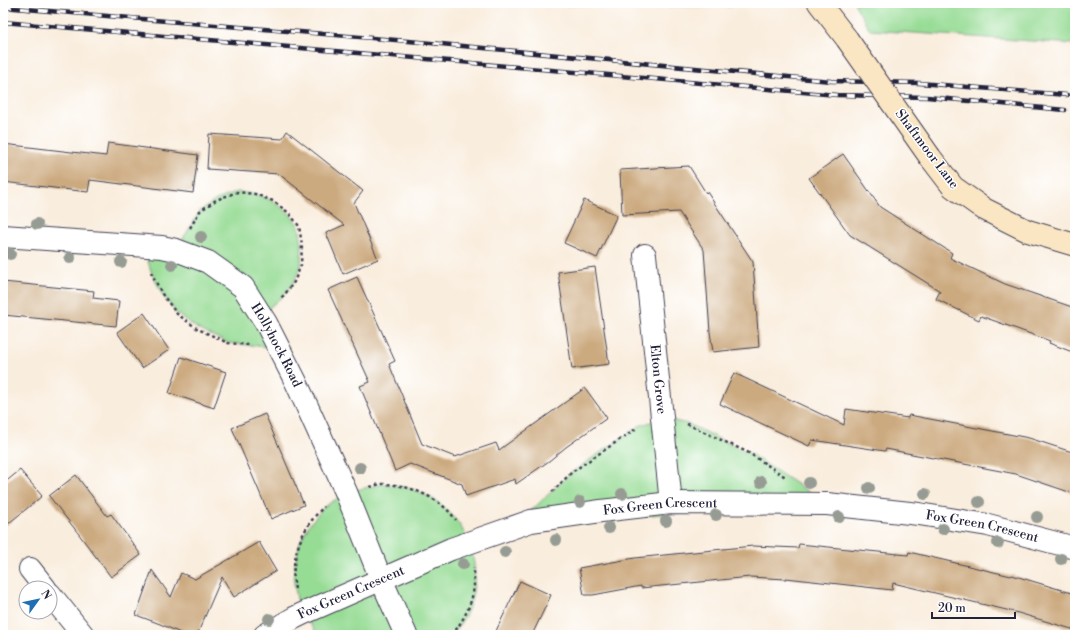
<svg xmlns="http://www.w3.org/2000/svg" width="1078" height="638" font-family="'Libre Bodoni',serif">
  <style>
    .built { fill: #f3d4bf }
    .green { fill: #97dc95; stroke: #5c7f68 }
    .building { fill: #ccaa80 }
    .lines { fill: none; stroke-linecap: round; stroke-linejoin: round }
    .street-casing { stroke: #424053; stroke-width: 24 }
    .secondary-casing { stroke: #424053; stroke-width: 24 }
    .path { stroke: #424053; stroke-width: 2.5; stroke-dasharray: 3 3; stroke-linecap: butt }
    .street { stroke: #fff; stroke-width: 22 }
    .secondary { stroke: #fbe6c4; stroke-width: 22 }
    .rail-casing { stroke: #22223b; stroke-width: 4.5 }
    .rail { stroke: #fff; stroke-width: 3; stroke-dasharray: 9; stroke-linecap: butt }
    .secondary-bridge-casing { stroke: #424053; stroke-width: 24; stroke-linecap: butt }
    .secondary-bridge { stroke: #fbe6c4; stroke-width: 22 }
    .tree { fill: #969c93 }
    .labels { text-anchor: middle; dominant-baseline: central; stroke-width: 3; stroke-linejoin: round; paint-order: stroke }
    .street-label { font-size: 13px; fill: #22223b; stroke: #fff }
  </style>
  <rect width="100%" height="100%" fill="#fff"/>
  <filter id="ink" filterUnits="userSpaceOnUse"><feTurbulence type="fractalNoise" baseFrequency=".025" numOctaves="2"/><feDisplacementMap in="SourceGraphic" scale="8" xChannelSelector="R" yChannelSelector="G"/><feConvolveMatrix kernelMatrix="1 2 1 2 8 2 1 2 1" color-interpolation-filters="sRGB"/></filter>
  <filter id="wash" filterUnits="userSpaceOnUse"><feTurbulence type="fractalNoise" baseFrequency=".012" numOctaves="4" result="noise"/><feDisplacementMap in="SourceGraphic" scale="16" xChannelSelector="R" yChannelSelector="G"/><feGaussianBlur stdDeviation="0.9" result="paint"/><feColorMatrix in="noise" values="0 0 0 0 0 0 0 0 0 0 0 0 0 0 0 0 0 1.4 0 .05"/><feComposite in="paint" operator="in"/></filter>
  <g filter="url(#wash)">
    <rect width="100%" height="100%" fill="#f9eddd"/>
    <path class="built" d="M509 3H731L732 8 518 6Z"/>
    <path class="green" d="M854 3H1075V44L870 30Z
      M237 192 255 194 273 201 289 213 299 226 302 245 301 265 294 282 285 294 261 315 279 348 228 343 198 329 177 314 162 294 151 271 143 246 176 250 200 211 216 200Z
      M662 418 688 424 749 453 827 504H777L514 527 572 472 639 426Z
      M382 484C397 486 412 487 426 495 466 516 484 561 470 604 467 616 459 625 452 635H318L303 614 297 599 294 583 295 563 300 542 309 525 324 507 347 492Z"/>
    <g id="blocks">
      <path class="building" d="M287 131 363 191 354 203 378 259 343 274 326 233 344 225 279 174 207 169 209 134 282 139Z
        M108 143 198 155 193 193 90 180 88 192 3 182V144L106 156Z
        M843 154 880 207 952 253 950 258 1005 284 1075 308V353L1049 343 1050 341 981 316 979 320 936 299 940 291 850 235 809 178Z
        M689 166 706 193 707 192 753 262 759 347 713 352 710 332 704 250 679 212 622 215 620 170Z
        M584 200 617 215 597 258 564 243Z
        M595 267 609 364 572 369 558 272Z
        M357 277 395 361 389 364 422 444 455 457 496 443 499 450 585 388 607 418 566 447 549 461 516 484 515 479 466 496 462 484 410 464 395 471 360 386 370 382 328 290Z
        M3 282 94 291 93 298 119 301 116 326 3 315Z
        M144 313 169 350 142 368 117 332Z
        M181 357 226 372 214 408 169 393Z
        M734 373 844 425 846 409 908 418 909 415 1029 438 1075 453V494L1016 474 886 449 885 451 812 440 809 446 720 404Z
        M265 414 304 505 271 519 232 428Z
        M20 470 42 496 3 528V484Z
        M76 475 107 516 111 514 141 555 111 577 78 533 49 496Z
        M259 542 276 571 234 597 222 577 197 635H185L160 624 136 615 152 570 171 597 181 573 195 579Z
        M799 544 908 555 909 552 1011 576 1012 575 1075 594V630L1015 612 893 583 892 590 786 578V579L750 577 641 588V586L593 595H584L579 568 635 558 753 546 798 548Z
        M520 581 551 595 532 635H494Z"/>
    </g>
  </g>
  <g filter="url(#ink)">
    <use href="#blocks" fill-opacity="0" stroke="#424053" stroke-width="1"/>
    <g class="lines">
      <defs>
        <g id="street">
          <path id="s1" d="M3 236 162 247 176 250 208 262 243 287 266 323 296 382 346 492 381 579 406 635"/>
          <path id="s2" d="M645 255 671 503"/>
          <path d="M30 569 45 588"/>
          <path d="M50 594 83 635"/>
          <path id="s3" d="M265 635 294 618 302 614 451 549 531 521 601 511 671 503 827 504 919 514 988 525 1075 548"/>
        </g>
        <path id="secondary" d="M819 3 847 39
          M930 157 953 187 984 209 1028 231 1075 245"/>
      </defs>
      <use href="#street" class="street-casing"/>
      <use href="#secondary" class="secondary-casing"/>
      <path class="path" d="M190 228 200 211 216 200 237 192 255 194 273 201 289 213 299 226 302 245 301 265 294 282 285 294 281 298
        M151 272 162 294 177 314 198 329 228 343 249 345
        M687 424 749 453 787 478
        M370 487C374 486 379 484 383 484 408 484 441 498 456 520
        M552 492 572 472 637 428
        M295 589C289 560 302 526 324 507
        M452 635C463 621 472 605 474 586 474 580 474 573 474 567"/>
      <use href="#street" class="street"/>
      <use href="#secondary" class="secondary"/>
      <defs>
        <path id="rail" d="M3 7 142 19 420 42 831 81 919 83 1067 95
          M3 22 837 95 927 97 1065 110"/>
      </defs>
      <use href="#rail" class="rail-casing"/>
      <use href="#rail" class="rail"/>
      <defs>
        <path id="secondary-bridge" d="M847 39 930 157"/>
      </defs>
      <use href="#secondary-bridge" class="secondary-bridge-casing"/>
      <use href="#secondary-bridge" class="secondary-bridge"/>
    </g>
    <g class="tree">
      <circle cx="37" cy="224" r="6"/>
      <circle cx="201" cy="237" r="6"/>
      <circle cx="10" cy="254" r="6"/>
      <circle cx="70" cy="258" r="6"/>
      <circle cx="121" cy="262" r="6"/>
      <circle cx="172" cy="265" r="6"/>
      <circle cx="360" cy="468" r="6"/>
      <circle cx="761" cy="482" r="6"/>
      <circle cx="809" cy="483" r="6"/>
      <circle cx="869" cy="488" r="6"/>
      <circle cx="622" cy="494" r="6"/>
      <circle cx="925" cy="494" r="6"/>
      <circle cx="580" cy="502" r="6"/>
      <circle cx="979" cy="502" r="6"/>
      <circle cx="716" cy="515" r="6"/>
      <circle cx="839" cy="517" r="6"/>
      <circle cx="1037" cy="517" r="6"/>
      <circle cx="666" cy="521" r="6"/>
      <circle cx="609" cy="528" r="6"/>
      <circle cx="943" cy="529" r="6"/>
      <circle cx="556" cy="540" r="6"/>
      <circle cx="998" cy="543" r="6"/>
      <circle cx="505" cy="552" r="6"/>
      <circle cx="1061" cy="559" r="6"/>
      <circle cx="463" cy="564" r="6"/>
      <circle cx="269" cy="619" r="6"/>
    </g>
  </g>
  <g class="labels">
    <g class="street-label">
      <text transform="translate(927 149) rotate(53)">Shaftmoor Lane</text>
      <text stroke="none"><textPath href="#s1" startOffset="318">Hollyhock Road</textPath></text>
      <text stroke="none"><textPath href="#s2" startOffset="125">Elton Grove</textPath></text>
      <text stroke="none"><textPath href="#s3" startOffset="420">Fox Green Crescent</textPath></text>
      <text stroke="none"><textPath href="#s3" startOffset="744">Fox Green Crescent</textPath></text>
      <text stroke="none"><textPath href="#s3" startOffset="96">Fox Green Crescent</textPath></text>
    </g>
  </g>
  <rect width="1078" height="638" fill="none" stroke="#fff" stroke-width="16"/>
  <g transform="translate(38 600) rotate(57)"><circle r="19" fill="#ffffff" stroke="#a7a7b1"/>
  <path d="M0-3L7 15L0 10L-7 15Z" fill="#1f6fb2"/>
  <text y="-6" font-size="11" font-weight="bold" text-anchor="middle" fill="#22223b">N</text>
  </g>
  <path d="M932 612v6h83v-6" fill="none" stroke="#22223b" stroke-width="2"/>
  <text x="938" y="612" font-size="12" fill="#22223b" stroke="#ffffff" stroke-width="3" paint-order="stroke">20 m</text>
</svg>
